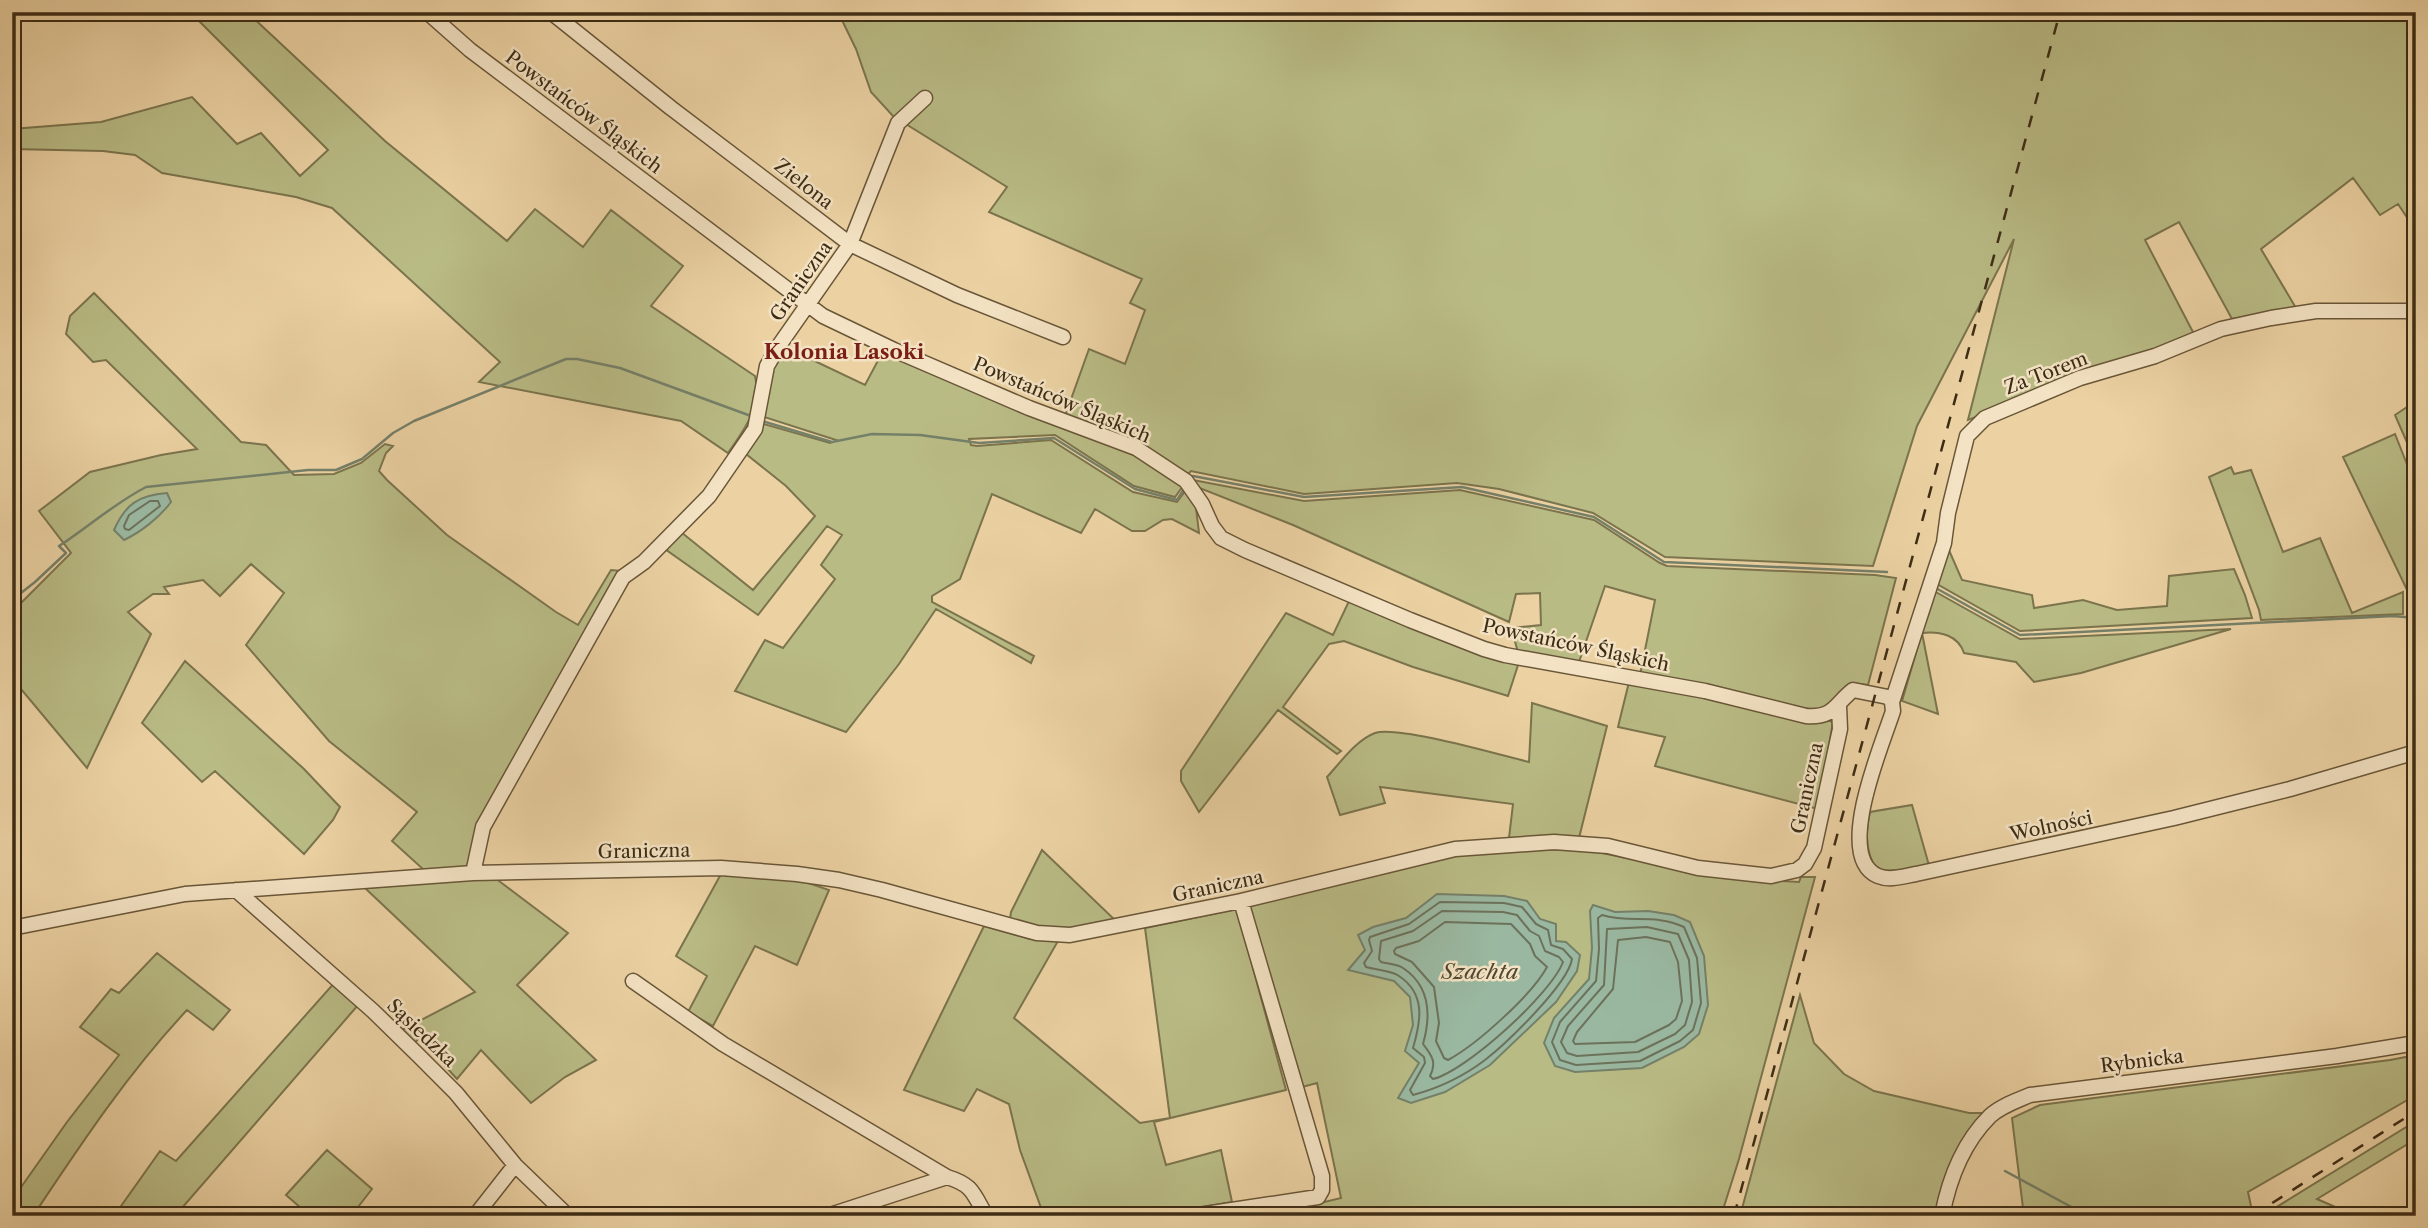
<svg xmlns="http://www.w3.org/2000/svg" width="2428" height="1228" font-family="'Libre Caslon Text',serif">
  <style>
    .green { fill: #b9bb85; stroke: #7b744d; stroke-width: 2 }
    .water { fill: #9ab8a1; stroke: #758069; stroke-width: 2 }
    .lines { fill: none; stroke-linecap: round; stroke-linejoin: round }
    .shore { stroke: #6c725b; stroke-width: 2 }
    .stream { stroke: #758069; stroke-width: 2.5 }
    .minor-casing { stroke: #695638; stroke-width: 17 }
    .minor { stroke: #f3e2c3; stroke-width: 14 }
    .rail { stroke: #3d2c15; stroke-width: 2.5; stroke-dasharray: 12 12; stroke-linecap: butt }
    .labels { text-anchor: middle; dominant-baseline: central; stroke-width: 5; stroke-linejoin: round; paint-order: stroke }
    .street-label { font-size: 19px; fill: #3d2c15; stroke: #f3e2c3 }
    .neighbourhood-label { font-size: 21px; font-weight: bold; fill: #7a1f14; stroke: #f3e2c3 }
    .water-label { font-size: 21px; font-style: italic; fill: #504831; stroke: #f3e2c3 }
  </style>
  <rect width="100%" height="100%" fill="#ecd2a3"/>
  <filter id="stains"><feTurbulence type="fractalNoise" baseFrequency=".00286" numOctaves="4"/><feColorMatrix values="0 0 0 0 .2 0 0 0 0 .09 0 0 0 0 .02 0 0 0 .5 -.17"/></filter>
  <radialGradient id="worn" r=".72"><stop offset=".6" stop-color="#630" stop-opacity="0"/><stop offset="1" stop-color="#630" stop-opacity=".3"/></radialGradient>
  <path class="green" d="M190 12H247L385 141 507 241 535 209 583 247 611 210 683 266 651 306 755 376C762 406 745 429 728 453L681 421 479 382 500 362 332 208 296 197 162 173 135 155 103 151 12 149V129L101 122 192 97 237 144 261 133 300 176 328 150Z
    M838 12H2416V231L2398 204 2380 215 2353 178 2261 249 2296 308 2232 319 2179 222 2145 240 2194 334 1968 420 2014 239 1917 426 1873 566 1665 557 1593 513 1499 489 1457 483 1304 494 1191 471 1187 475 1065 416 1089 349 1125 364 1145 310 1130 303 1142 279 989 212 1007 187 893 116 871 92 856 49Z
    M94 293 241 442 266 445 294 475 334 474 361 463 385 444 393 446 386 453 379 471 387 480 447 535 556 612 578 625 611 570 623 571 466 868 424 870 392 841 417 812 329 741 246 645 284 593 251 564 220 596 203 580 164 587 169 594H153L128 612 151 634 87 768 21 689 12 697V612L71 553 39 511 90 472 161 455 197 449 106 360 93 362 66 334 70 316Z
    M781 345 865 385 882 353 1134 455 1183 486 1175 497 1134 486 1055 435 969 439 971 445 977 446 1051 440 1133 492 1177 502 1186 490 1195 499 1199 533 1172 519 1163 520 1145 531H1132L1095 509 1081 533 992 494 960 579 932 596V602L1034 656 1031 663 936 609 899 664 846 732 735 691 765 640 783 648 835 579 821 565 842 535 827 526 758 615 665 549 681 532 753 590 815 516 786 486 746 454 756 436 760 423 830 443 836 440 761 416 770 366Z
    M2416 401V463L2395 415Z
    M2395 434 2416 487V592L2409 594 2343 457Z
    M2231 467 2234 474 2251 470 2283 552 2320 538 2352 613 2403 592V614L2261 620 2259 610 2209 477Z
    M1193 480 1304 501 1460 490 1594 520 1660 563 1667 566 1875 575 1896 578 1868 685 1852 683 1824 710 1789 707 1640 675 1655 600 1605 586 1579 662 1518 652 1511 628 1541 625 1540 593 1516 594 1509 622 1293 525 1197 487Z
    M1948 548 1962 580 2032 595 2034 608 2083 600 2117 610 2167 606 2169 576 2234 569 2245 595 2252 618 2020 631 1937 584Z
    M1934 591 2020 639 2231 629 2081 673 2034 682 2016 662 1964 653C1958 635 1940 631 1922 633L1938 714 1902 701Z
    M1350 599 1519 662 1508 696 1413 667 1344 641 1329 644 1283 707 1341 751 1337 754 1278 710 1199 812 1181 781V771L1286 613 1333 635Z
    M185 661 304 769 340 807 333 820 304 854 215 771 202 782 142 723Z
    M1629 682 1692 694 1815 723 1827 720 1833 722 1818 809 1655 766 1665 737 1618 727Z
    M1532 703 1607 726 1579 838H1509L1513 804 1380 787 1385 803 1340 815 1327 777C1340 763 1356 740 1375 733 1397 725 1500 755 1529 762Z
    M1912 805 1930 869 1878 871C1865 854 1865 833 1870 812Z
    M1582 849 1726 878 1799 882 1801 877H1815L1739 1159 1721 1216H1274V1214L1341 1198 1317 1083 1302 1087 1250 908 1258 901 1464 851Z
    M1042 850 1116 921 1065 930H1035L1010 919 1011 912Z
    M721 874 788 876 829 890 797 965 755 946 713 1026 688 1012 707 976 676 956Z
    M495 878 568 933 517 985 596 1060 565 1077 531 1103 481 1050 457 1079 419 1038 413 1045 400 1031 475 992 365 888Z
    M1237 909 1286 1090 1154 1122 1166 1165 1221 1150 1232 1202 1150 1216H1044L1020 1150 1009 1104 977 1089 964 1111 904 1090 984 926 1030 939 1058 941 1014 1018 1140 1123 1170 1118 1145 928Z
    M157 953 230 1010 213 1030 187 1010C128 1073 81 1144 33 1216H29L12 1204V1200L67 1122 119 1055 80 1027 111 989 119 993Z
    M336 981 359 1004 175 1216H114L160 1151 176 1161Z
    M1800 995 1814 1043 1844 1074 1874 1091 1969 1113H1987C1955 1152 1944 1165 1936 1216H1740Z
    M2416 1055V1095L2248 1192 2251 1206 2234 1216H2024L2012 1118 2040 1105 2390 1060Z
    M2416 1121V1139L2317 1199 2356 1216H2262Z
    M327 1150 372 1189 351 1216H310L286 1195Z"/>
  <path class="water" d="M167 493 171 502C160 517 141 532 124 540L114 530C125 505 138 495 167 493Z
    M1437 894 1504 896 1527 901 1540 919 1556 924V941L1566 942 1580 955 1577 971 1556 1002 1490 1065 1445 1092 1411 1103 1398 1098 1419 1063 1405 1051 1413 1025 1410 997 1394 981 1348 970 1365 950 1358 935 1373 927 1406 918Z
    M1593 905 1615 912 1648 911 1674 915 1690 922 1704 956 1708 1005 1699 1034 1684 1047 1642 1068 1575 1072 1555 1066 1544 1043 1554 1018 1589 979 1592 948 1590 911Z"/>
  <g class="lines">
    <path class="shore" d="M150 501H158L160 506 129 530 125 529 124 526 129 515Z
      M1440 902 1504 903 1522 907 1536 924 1548 930 1551 945 1563 949 1572 959C1568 984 1507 1043 1485 1060 1464 1076 1439 1088 1413 1095L1410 1090 1425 1063 1424 1057 1413 1048C1421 1021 1426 994 1399 976 1391 970 1376 970 1366 967L1364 963 1372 951 1369 940 1370 937 1409 924Z
      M1442 911 1503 912 1517 915 1530 931 1539 936 1545 951 1559 957 1563 962C1551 994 1466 1071 1433 1079L1430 1076C1437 1062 1432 1056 1423 1044 1431 1016 1430 986 1403 968 1397 964 1388 964 1381 962L1379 959 1381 941 1413 931Z
      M1602 915C1630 924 1654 913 1684 927L1697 958 1701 1003 1693 1030 1680 1041 1640 1061 1576 1065 1560 1060 1552 1042 1560 1022 1596 981 1599 949 1598 918Z
      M1445 922 1511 924 1530 944 1535 956 1547 967C1532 995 1476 1045 1448 1060L1444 1058 1436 1041 1439 1023 1434 987 1412 962 1395 954 1394 951 1396 948 1419 941Z
      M1647 927 1678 934 1689 960 1692 1002 1685 1025 1675 1034 1638 1052 1577 1056 1567 1053 1561 1042 1568 1026 1604 985 1607 929Z
      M1646 937 1670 942 1678 962 1682 1001 1676 1019 1669 1025 1635 1042 1575 1044 1573 1041 1577 1032 1613 989 1618 940Z"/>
    <path class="stream" d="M762 421 832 442 872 434 920 435 979 443 1054 438 1135 489 1177 500 1184 489
      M1191 478 1193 476 1304 497 1462 487 1594 517 1664 562 1887 572
      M1934 587 2020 635 2393 616 2416 618
      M12 600 35 582 66 553 59 546C88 527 115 503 146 487L308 470H336L362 459 393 433 414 421 566 359H577L620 368 751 416
      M2005 1171 2088 1216"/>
    <defs>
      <path id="minor" d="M427 12 470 50 823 316 894 350 1029 408 1136 448 1186 481 1202 504 1212 526 1221 538 1245 550 1410 620 1484 649 1505 655 1705 691 1806 716C1834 718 1834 705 1853 690L1888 697 1892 702 1893 711C1883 743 1833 857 1878 876 1890 881 1904 876 1916 874L2174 818 2290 789 2416 752
        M551 12 671 108 850 244 957 295 1063 337
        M1892 702 1944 543 1948 513 1967 436 1985 418 2080 378 2155 356 2221 329 2271 318 2316 311H2416
        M473 873 483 827 623 577 644 562 709 496 755 429 767 366 778 347 850 244 898 123 925 98
        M236 890 373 1011 418 1055 456 1093 515 1165 568 1216
        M12 928 185 894 473 873 721 868 797 874 839 880 882 890 1037 933 1070 935 1241 901 1455 849 1554 842 1608 846 1698 868 1771 876 1797 870 1805 864 1814 848 1840 729 1839 706
        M633 981 723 1044 947 1177C973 1185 973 1193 986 1216
        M475 1216 515 1165
        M827 1216 947 1177
        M1192 1216 1318 1197 1322 1190V1176L1241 901
        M1942 1216C1949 1179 1963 1143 1990 1116 2001 1106 2016 1101 2030 1095L2337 1056 2416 1043"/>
    </defs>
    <use href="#minor" class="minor-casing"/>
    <use href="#minor" class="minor"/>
    <path class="rail" d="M1734 1216 2060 12
      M2252 1216 2416 1111"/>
  </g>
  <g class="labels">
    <g class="street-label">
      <text transform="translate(584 112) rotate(37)">Powstańców Śląskich</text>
      <text transform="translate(804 184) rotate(38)">Zielona</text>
      <text transform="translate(801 281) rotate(-55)">Graniczna</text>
      <text transform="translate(2046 373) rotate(-21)">Za Torem</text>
      <text transform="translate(1062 400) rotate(23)">Powstańców Śląskich</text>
      <text transform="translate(1576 645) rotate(12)">Powstańców Śląskich</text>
      <text transform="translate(1807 788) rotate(-78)">Graniczna</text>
      <text transform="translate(2051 826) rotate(-12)">Wolności</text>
      <text transform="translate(644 851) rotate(-1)">Graniczna</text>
      <text transform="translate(1218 886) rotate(-12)">Graniczna</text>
      <text transform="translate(422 1033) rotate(44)">Sąsiedzka</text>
      <text transform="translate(2142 1061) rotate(-7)">Rybnicka</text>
    </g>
    <g class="neighbourhood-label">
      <text x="844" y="351">Kolonia Lasoki</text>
    </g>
    <g class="water-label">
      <text x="1480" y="971">Szachta</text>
    </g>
  </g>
  <rect width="2428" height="1228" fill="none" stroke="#ecd2a3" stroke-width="42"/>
  <rect x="14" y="14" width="2400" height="1200" fill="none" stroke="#3d2c15" stroke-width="3.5"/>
  <rect x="21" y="21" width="2386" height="1186" fill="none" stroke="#3d2c15" stroke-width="2"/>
  <rect width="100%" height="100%" filter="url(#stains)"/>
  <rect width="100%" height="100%" fill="url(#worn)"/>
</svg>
